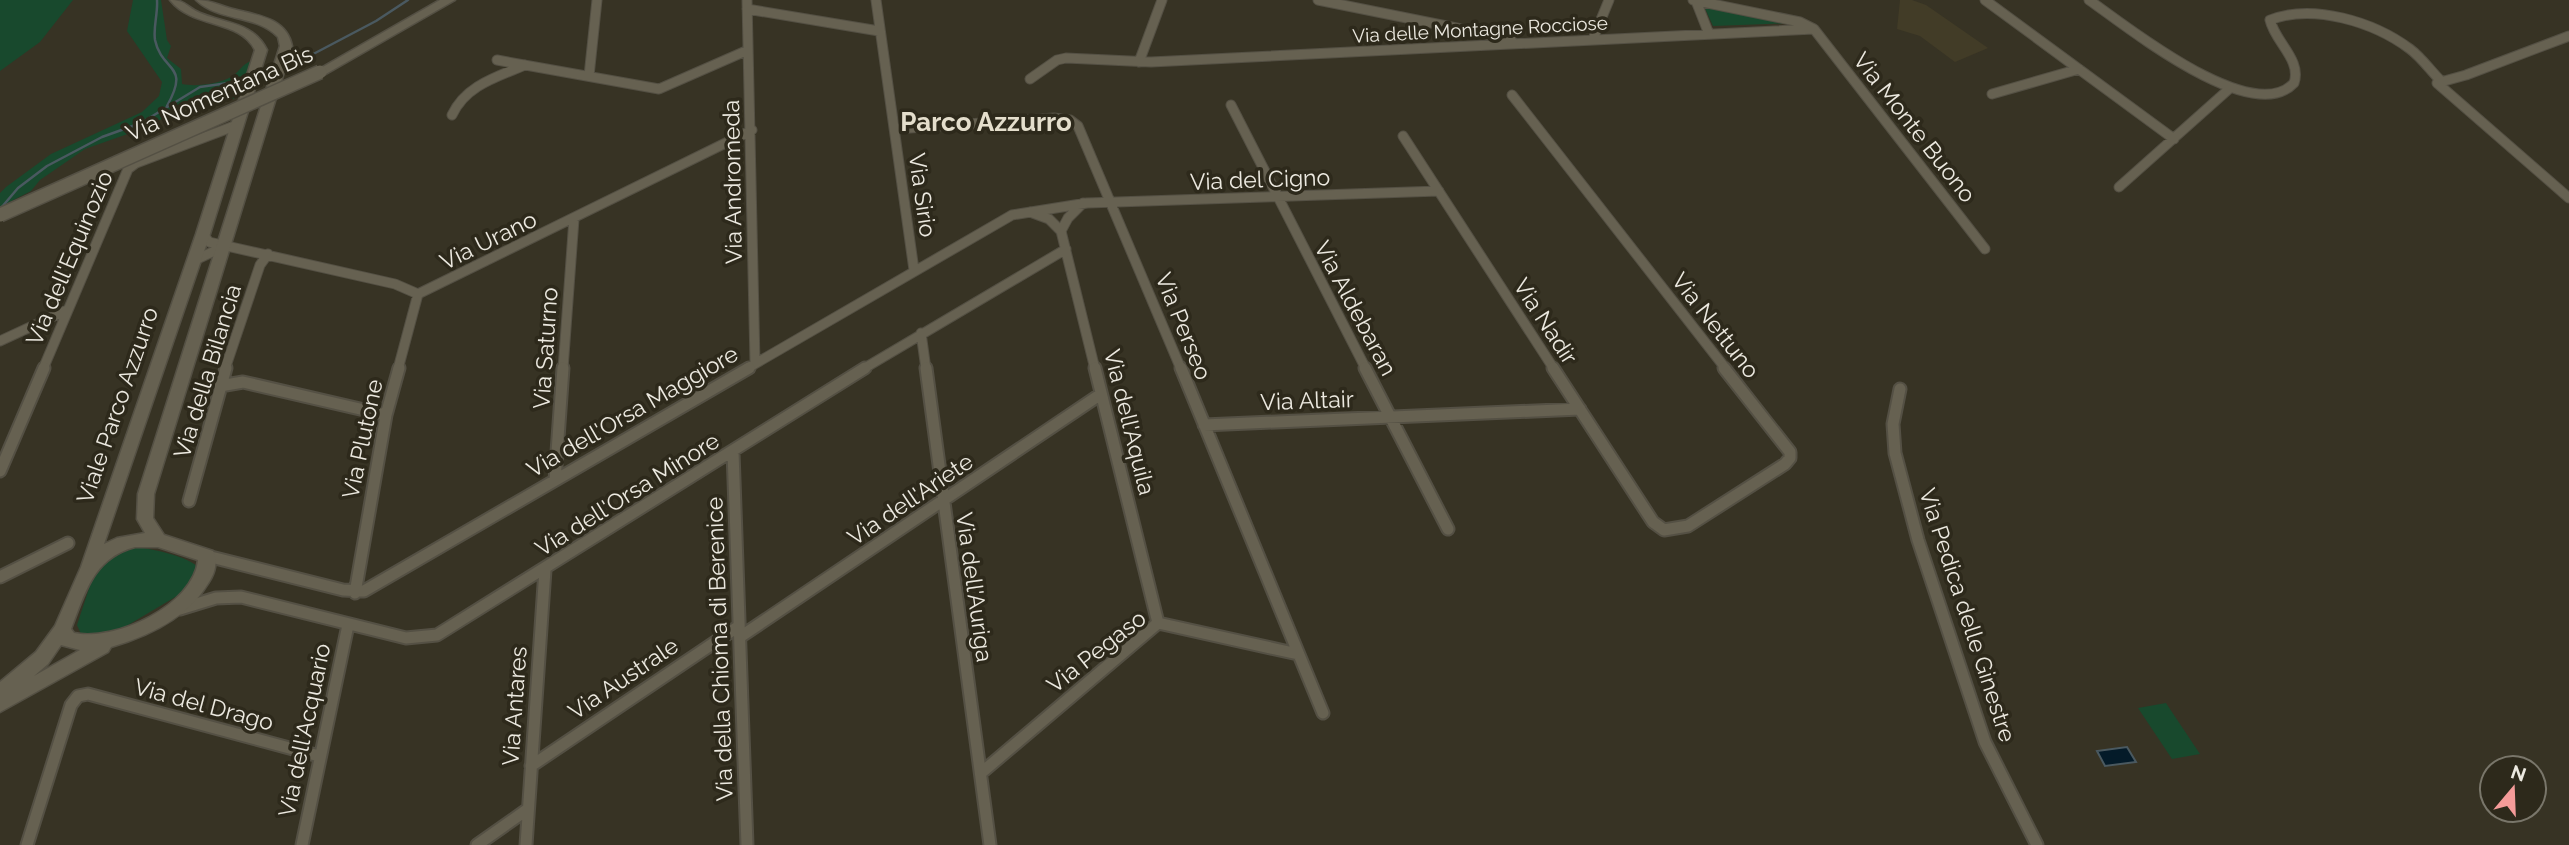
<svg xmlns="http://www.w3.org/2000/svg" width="2569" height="845" font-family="Raleway,sans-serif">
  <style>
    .built { fill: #423c27 }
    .green { fill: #18492d }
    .water { fill: #041b29; stroke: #4a5960; stroke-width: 2 }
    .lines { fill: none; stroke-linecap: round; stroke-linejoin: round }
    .stream { stroke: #4a5960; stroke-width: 2.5 }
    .street-far1-casing { stroke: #545044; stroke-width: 11 }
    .street-casing { stroke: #545044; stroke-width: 15 }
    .secondary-casing { stroke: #545044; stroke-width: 3 }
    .street-far1 { stroke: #666151; stroke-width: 9 }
    .street { stroke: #666151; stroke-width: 11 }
    .secondary { fill: #666151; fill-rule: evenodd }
    .secondary-bridge-casing { stroke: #545044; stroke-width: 16; stroke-linecap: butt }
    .secondary-bridge { stroke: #666151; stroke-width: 13 }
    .labels { text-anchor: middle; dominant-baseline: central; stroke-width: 7; stroke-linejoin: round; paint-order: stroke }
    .far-street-label { font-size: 19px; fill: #ece9e0; stroke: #2d291b }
    .street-label { font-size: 23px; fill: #ece9e0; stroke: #2d291b }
    .quarter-label { font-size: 26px; font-weight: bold; fill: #e4decc; stroke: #2d291b }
  </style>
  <rect width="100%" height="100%" fill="#373324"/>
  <path class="built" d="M1900 0H1912L1926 5 1988 48 1955 62 1920 36 1897 29Z"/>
  <path class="green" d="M0 0H73L40 42 0 71Z
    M133 0H161L167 40 171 46 167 58 181 69 182 84C195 87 219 84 231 77 241 71 240 65 253 60L256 70 238 97 227 101H204L190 105 139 130 85 149 40 180 31 191 0 207V193L6 187 51 154 142 112 159 96 162 82 127 31Z
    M1703 4 1796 23 1713 26Z
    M132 547C146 547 193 557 199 569L182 593 113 634H81L77 625 95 570 103 561Z
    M2166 703 2200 754 2172 759 2138 708Z"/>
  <path class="water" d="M2127 747 2136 762 2105 766 2097 751Z"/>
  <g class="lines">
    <path class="stream" d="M157 0C158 14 153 27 155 40 162 73 191 63 167 106
      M281 71 376 21 408 0
      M1 208 18 188 47 166 102 137 141 123 200 87 263 78 273 73"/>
    <defs>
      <path id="street-far1" d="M747 0 755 363
        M876 0 914 270
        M1318 0 1511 39
        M1985 0 2174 139
        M2089 0C2125 25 2252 128 2294 83 2302 60 2275 42 2270 20 2313 3 2374 22 2410 49 2421 57 2430 70 2440 80
        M1696 1 1709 34
        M747 9 879 31
        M1814 29 1985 249
        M2569 36 2466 75 2437 83 2569 198
        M1593 39 1609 0
        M497 60 659 89 748 50
        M1139 62 1162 0
        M589 76 597 0
        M1030 79 1057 60 1066 58 1151 62 1814 29 1800 22 1693 0
        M1992 94 2079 69
        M1512 95 1726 369
        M1231 105 1366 369
        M452 115C466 85 497 77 525 65
        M895 129 1054 118 1070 120 1078 126 1181 369
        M1403 136 1554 369
        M2119 187 2229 89
        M1030 212 1049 219 1061 231 1095 369
        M1061 231 1068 218 1083 203
        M203 234 209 242 395 284 418 294
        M193 261 225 246
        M418 294 752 130
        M921 333 926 369
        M0 341 67 310
        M43 369 128 169 136 163 237 125
        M225 369 260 265 268 254
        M398 369 418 294
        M563 369 574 219
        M746 369 1012 215 1087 203 1439 191
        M863 369 1066 249"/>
      <path id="street" d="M926 368 990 845
        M1095 368 1158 623
        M1181 368 1323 713
        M1365 368 1448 529
        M1553 368 1653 522 1664 530 1688 526 1785 464 1790 458V452L1724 368
        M220 386 243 382 386 415
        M1900 389 1893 424 1895 453 1918 540 1985 742 2037 845
        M1204 425 1580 409
        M733 452 747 845
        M0 471 44 368
        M555 480 563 368
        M189 501 226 368
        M207 556 343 590 364 591 749 368
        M0 577 68 543
        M355 593 386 415 399 368
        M180 609 216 598 241 597 406 638 437 635 865 368
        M740 637 1101 394
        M531 766 739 626
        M981 773 1158 623 1298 654
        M27 845 71 705 78 696 88 694 319 756
        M302 845 348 625
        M477 845 528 809
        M526 845 545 570"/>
      <path id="secondary" d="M170 0C186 0 186 7 200 13 226 24 253 22 267 50L210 234 104 544 117 538 145 533 137 519 138 494 280 46 278 37C256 14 219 22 196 0 209 0 216 4 229 8 253 15 286 16 292 46L154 494 153 518 164 535 213 551C218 561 215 573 209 582 188 618 149 636 111 647L108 652 0 712V682L36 652 55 626 81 567 196 234 255 50C240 19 193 29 170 0ZM135 547H158L198 560C194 605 115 642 74 633L71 629C85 593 93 558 135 547ZM61 645 80 650 34 676 48 664Z
        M440 0H455L324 75 320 76 314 72Z"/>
    </defs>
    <use href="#street-far1" class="street-far1-casing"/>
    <use href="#street" class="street-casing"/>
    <use href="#secondary" class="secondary-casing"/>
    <use href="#street-far1" class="street-far1"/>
    <use href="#street" class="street"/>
    <use href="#secondary" class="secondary"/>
    <defs>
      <path id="secondary-bridge" d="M0 215 320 72"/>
    </defs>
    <use href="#secondary-bridge" class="secondary-bridge-casing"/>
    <use href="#secondary-bridge" class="secondary-bridge"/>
  </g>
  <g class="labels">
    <g class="far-street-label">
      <text transform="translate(1480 29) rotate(-3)">Via delle Montagne Rocciose</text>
    </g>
    <g class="street-label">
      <text transform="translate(219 93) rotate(-24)">Via Nomentana Bis</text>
      <text transform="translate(1915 127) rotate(52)">Via Monte Buono</text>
      <text transform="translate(1260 179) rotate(-2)">Via del Cigno</text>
      <text transform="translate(732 182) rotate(-91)">Via Andromeda</text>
      <text transform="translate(923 195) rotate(82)">Via Sirio</text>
      <text transform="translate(488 240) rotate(-26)">Via Urano</text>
      <text transform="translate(69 258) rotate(-67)">Via dell'Equinozio</text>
      <text transform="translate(1356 308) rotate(62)">Via Aldebaran</text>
      <text transform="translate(1546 321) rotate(57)">Via Nadir</text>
      <text transform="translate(1716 325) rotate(52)">Via Nettuno</text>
      <text transform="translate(1184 326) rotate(68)">Via Perseo</text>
      <text transform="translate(545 348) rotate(-86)">Via Saturno</text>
      <text transform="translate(207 371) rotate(-73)">Via della Bilancia</text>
      <text transform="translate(1307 400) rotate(-2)">Via Altair</text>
      <text transform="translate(117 405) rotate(-71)">Viale Parco Azzurro</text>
      <text transform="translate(632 411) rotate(-30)">Via dell'Orsa Maggiore</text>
      <text transform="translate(1130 422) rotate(76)">Via dell'Aquila</text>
      <text transform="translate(362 439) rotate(-78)">Via Plutone</text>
      <text transform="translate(627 494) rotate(-32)">Via dell'Orsa Minore</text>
      <text transform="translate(910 499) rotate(-34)">Via dell'Ariete</text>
      <text transform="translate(975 587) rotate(82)">Via dell'Auriga</text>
      <text transform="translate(1968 615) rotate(72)">Via Pedica delle Ginestre</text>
      <text transform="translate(719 649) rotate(-92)">Via della Chioma di Berenice</text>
      <text transform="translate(1096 651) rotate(-38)">Via Pegaso</text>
      <text transform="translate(623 678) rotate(-34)">Via Australe</text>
      <text transform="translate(204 704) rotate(15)">Via del Drago</text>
      <text transform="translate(514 706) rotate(-86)">Via Antares</text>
      <text transform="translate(304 730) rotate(-78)">Via dell'Acquario</text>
    </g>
    <g class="quarter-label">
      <text x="986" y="122">Parco Azzurro</text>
    </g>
  </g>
  <g transform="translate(2513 789) rotate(19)"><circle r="33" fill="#2d291b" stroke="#79766a" stroke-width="2"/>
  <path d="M0-5L12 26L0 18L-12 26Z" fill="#f59b99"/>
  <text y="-10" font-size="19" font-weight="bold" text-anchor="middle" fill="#ece9e0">N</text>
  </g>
</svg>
